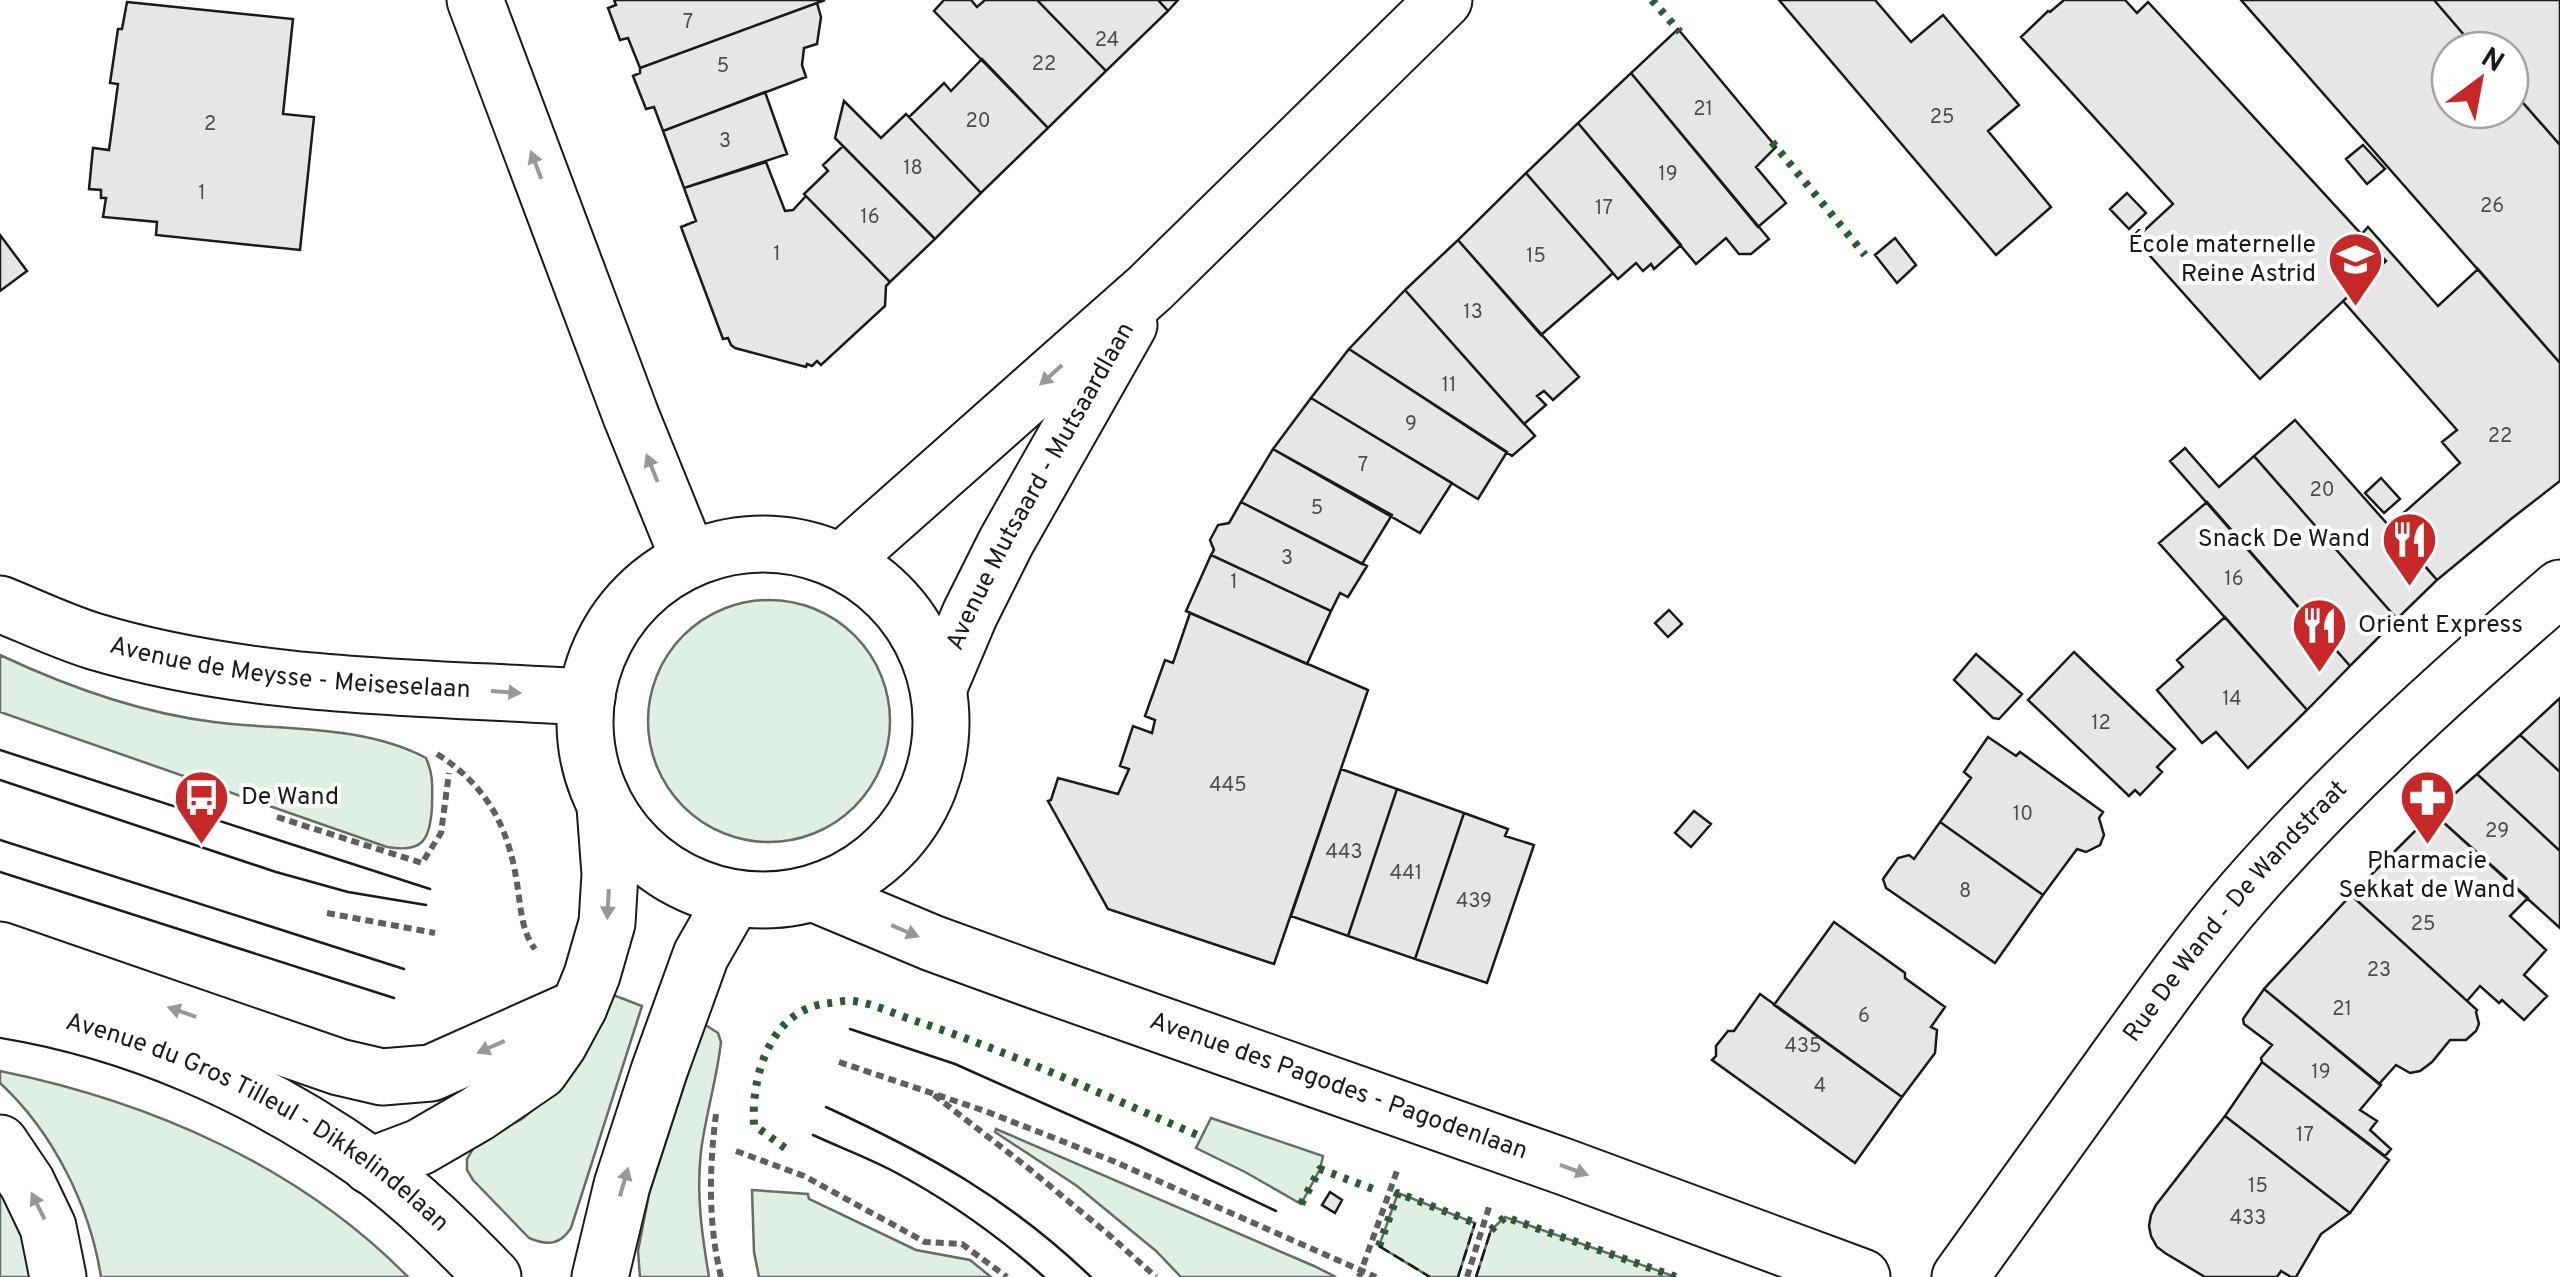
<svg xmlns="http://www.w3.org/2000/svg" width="2560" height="1277" font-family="Overpass,sans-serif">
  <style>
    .green { fill: #e0efe3; stroke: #6a6a6a; stroke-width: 2.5 }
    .building { fill: #e6e6e6; stroke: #1a1a1a; stroke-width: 2.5 }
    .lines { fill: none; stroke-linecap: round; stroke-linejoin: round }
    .street-casing { stroke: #1a1a1a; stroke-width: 59 }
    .secondary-casing { stroke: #1a1a1a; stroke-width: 59 }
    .primary-casing { stroke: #1a1a1a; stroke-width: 59 }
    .highway-casing { stroke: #1a1a1a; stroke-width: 59 }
    .path { stroke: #5f5f5f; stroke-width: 6; stroke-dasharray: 8 5; stroke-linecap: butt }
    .street { stroke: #fff; stroke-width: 55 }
    .secondary { stroke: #fff; stroke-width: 55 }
    .primary { stroke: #fff; stroke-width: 55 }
    .highway { stroke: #fff; stroke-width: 55 }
    .tram { stroke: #1a1a1a; stroke-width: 2.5 }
    .hedge { stroke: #2b5a34; stroke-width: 8; stroke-dasharray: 5 8; stroke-linecap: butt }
    .fence { stroke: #1a1a1a; stroke-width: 2.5; stroke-dasharray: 12 5; stroke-linecap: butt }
    .oneway { fill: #989898 }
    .labels { text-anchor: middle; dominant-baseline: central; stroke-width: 8; stroke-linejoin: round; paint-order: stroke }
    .number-label { font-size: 20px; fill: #4d4d4d }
    .poi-label { font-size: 25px; fill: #1a1a1a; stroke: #fff; text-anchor: end }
    .street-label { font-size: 25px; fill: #1a1a1a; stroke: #fff }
  </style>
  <rect width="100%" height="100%" fill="#fff"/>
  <path class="green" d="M648 721a121 121 0 1 1 242 0a121 121 0 1 1-242 0Z
    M0 655C66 686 141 713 214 722 284 731 361 724 426 758 434 776 432 787 432 807 430 841 422 853 387 847L0 712Z
    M608 993 642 1006 571 1228C560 1245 548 1246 529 1238L473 1180 467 1170V1159L474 1147 484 1139 522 1119 546 1099Z
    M704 1024 718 1033 721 1042C717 1078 706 1114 701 1151 696 1194 702 1235 709 1277H640L638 1251 649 1194Z
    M0 1071C151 1102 299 1166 408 1277H101C90 1206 53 1132 0 1083Z
    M1211 1118 1323 1156 1320 1169 1301 1204 1245 1172 1196 1148Z
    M996 1129 1314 1266 1336 1277H1181L1156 1251 1077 1186 995 1132Z
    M0 1188 23 1237 33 1277H0Z
    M752 1190 808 1194 809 1199 916 1250 970 1260 991 1277H759L754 1252Z
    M1398 1193 1475 1223 1458 1277H1430L1379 1246Z
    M1505 1217 1676 1277H1476L1491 1230Z"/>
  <path class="building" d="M614 0H825L640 68 628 38 620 40 608 8 616 5Z
    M944 0H971L977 7 985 0H1037L1106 71 1048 128 934 11Z
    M1037 0H1158L1168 11 1106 71Z
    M1158 0H1178L1168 11Z
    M1779 0H1875L1911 42 1943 15 2019 105 1988 131 2051 207 1996 255Z
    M2064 0H2125L2137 13 2148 2 2386 261 2260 379 2135 239 2173 204 2021 37 2048 11 2050 12Z
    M2241 0H2434L2477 50H2450V110H2510V88L2560 145V363Z
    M2434 0H2560V145L2510 88V50H2477Z
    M127 2 293 19 283 114 314 117 300 250 156 235 157 222 103 217 106 198H101V190L89 189 93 148 109 150 118 84 110 83 118 29H122Z
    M817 3 821 17 817 44 804 48 802 65 806 77 663 131 654 107 646 109 633 76 640 73V68Z
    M1678 29 1776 147 1756 167 1786 203 1758 227 1631 73Z
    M982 59 1048 128 981 193 909 117 944 83 951 91Z
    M1631 73 1769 239 1751 254H1739L1726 238 1696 264 1578 123Z
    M765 92 787 154 684 188 663 131Z
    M844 101 881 138 906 114 981 193 935 239 835 138Z
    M1578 123 1681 245 1654 269 1651 264 1643 271 1636 263 1618 279 1526 173Z
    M2363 145 2385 169 2367 184 2346 159Z
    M843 146 935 239 890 282 804 194 828 171 823 165Z
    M766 162 785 211 793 210 806 196 890 282 886 286 885 306 821 365 817 361 812 366 807 364 806 367 735 348 731 345 728 338 723 339 681 227 696 221 684 188Z
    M1526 173 1613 273 1541 335 1458 240Z
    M2127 193 2146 213 2129 229 2110 209Z
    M2368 227 2438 306 2478 269 2560 363V481L2511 519 2437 580 2390 525 2460 463 2442 442 2457 430 2343 301 2386 261 2361 235Z
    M0 235 27 271 0 291Z
    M1895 238 1916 265 1897 283 1875 255Z
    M1458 240 1579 377 1553 400 1544 391 1537 396 1546 405 1524 424 1405 290Z
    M1405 290 1535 436 1512 456 1349 349Z
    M1349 349 1507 452 1478 499 1311 398Z
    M1311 398 1452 483 1420 533 1273 449Z
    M2295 420 2437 580 2397 619 2254 456Z
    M2185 448 2219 487 2254 456 2397 619 2350 666 2170 461Z
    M1273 449 1392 515 1362 564 1241 502Z
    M2381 478 2400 499 2384 513 2365 493Z
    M1241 502 1367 566 1348 597 1340 593 1331 611 1211 555 1214 550 1210 540 1218 525 1229 523Z
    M2207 502 2350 666 2307 710 2159 543Z
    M1211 555 1331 611 1307 664 1186 611Z
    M1669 610 1682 624 1668 637 1655 623Z
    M1190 613 1368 690 1274 964 1108 909 1048 801 1051 800 1058 778 1118 794 1129 769 1120 766 1133 726 1152 733 1155 720 1145 716 1165 660 1173 663Z
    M2225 617 2307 710 2248 768 2216 732 2202 743 2157 690 2183 667 2177 660Z
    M2074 652 2175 749 2157 767 2162 772 2140 795 2135 790 2129 796 2028 700Z
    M1976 654 2022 694 1999 719 1993 718 1954 680Z
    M2560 698V772L2520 735Z
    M2520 735 2560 772V851L2477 774Z
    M1988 737 2016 756 2020 752 2103 812 2099 818 2104 835 2100 845 2086 852 2077 849 2043 895 1940 822 1971 778 1964 772Z
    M1341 769 1397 789 1348 936 1291 916Z
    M2477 774 2560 851V928L2433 813Z
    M1397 789 1464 813 1415 959 1348 936Z
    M1694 811 1711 824 1691 847 1675 833Z
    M1464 813 1508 829 1505 836 1534 845 1487 983 1415 959Z
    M2433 813 2528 898 2510 916 2546 950 2524 975 2547 996 2524 1020 2502 1000 2499 1003 2480 986 2467 1001 2351 895Z
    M1940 822 2043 895 1995 963 1886 888 1883 879 1898 858 1909 855 1914 859Z
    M2351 895 2477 1010 2476 1012 2479 1024 2476 1031 2466 1040H2450L2432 1062 2420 1071 2410 1073 2396 1065 2379 1084 2264 989Z
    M1834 922 1905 973V978L1945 1007 1931 1027 1937 1030 1935 1053 1902 1097 1774 1005Z
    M2264 989 2381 1085 2360 1110 2377 1121 2370 1130 2391 1149 2385 1156 2262 1062 2261 1058 2272 1045 2244 1024 2243 1019Z
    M1760 994 1902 1097 1855 1163 1712 1060 1716 1056V1046L1728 1031H1734Z
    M2262 1062 2389 1160 2350 1213 2225 1116Z
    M2225 1116 2350 1213 2321 1234 2296 1277H2291L2281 1271 2277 1277H2205L2165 1253 2157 1247 2151 1236 2149 1226 2151 1215 2156 1205Z
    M1330 1192 1342 1200 1335 1213 1322 1205Z"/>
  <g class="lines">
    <defs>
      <g id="street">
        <path d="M475 0 631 416 689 559"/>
        <path id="s1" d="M0 604C30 616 61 631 93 641 253 689 421 687 587 697"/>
        <path id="s2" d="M1960 1277C2011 1205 2063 1133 2115 1061 2156 1004 2197 946 2243 893 2340 782 2449 684 2560 588"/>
      </g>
      <g id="secondary">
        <circle cx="763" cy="722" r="178"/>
        <path d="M842 561 1150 288 1444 0"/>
        <path id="s3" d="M939 687 970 614 1006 542 1129 325"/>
        <path id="s4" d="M815 894 932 943 1042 983 1565 1167 1862 1277"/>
        <path id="s5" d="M0 1009C133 1030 260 1086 369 1164 414 1197 454 1237 493 1277"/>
        <path d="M370 1166 420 1147 477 1114 540 1071 559 1044 579 1007 592 975 607 923 610 874 605 807"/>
        <path d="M600 1277 622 1185 659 1071 701 955 733 899"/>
      </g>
      <path id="primary" d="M0 1143 27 1183 48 1227 58 1277"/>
      <path id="highway" d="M0 950 339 1067 382 1077 431 1073 579 1007
        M0 1004 25 1013"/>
    </defs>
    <use href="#street" class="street-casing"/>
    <use href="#secondary" class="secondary-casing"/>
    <use href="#primary" class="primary-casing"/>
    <use href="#highway" class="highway-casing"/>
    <path class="path" d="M437 754C489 787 510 830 518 890 521 910 522 932 535 949
      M277 817 422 863 441 833 449 773
      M327 913 435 933
      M839 1062 985 1111 1113 1161 1376 1277
      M934 1095 1027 1167 1108 1234 1156 1277
      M716 1114C709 1169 708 1223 721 1277
      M736 1151 804 1176 925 1242 962 1244 1007 1277
      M1359 1277 1397 1171
      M1467 1277 1489 1207"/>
    <use href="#street" class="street"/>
    <use href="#secondary" class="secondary"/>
    <use href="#primary" class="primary"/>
    <use href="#highway" class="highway"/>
    <path class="tram" d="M0 750 430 889
      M0 780 276 872 348 892 426 905
      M0 840 404 969
      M0 872 394 998
      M850 1029 955 1064 1137 1145 1276 1211
      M826 1107C930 1155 1007 1197 1091 1277
      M813 1135C839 1147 866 1157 891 1170 946 1199 998 1236 1044 1277"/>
    <path class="hedge" d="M1652 0 1680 32
      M1772 142 1865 255
      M785 1148 754 1125C751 1075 771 1008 830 1003 837 1002 846 1000 853 1001 873 1003 899 1016 919 1022 1015 1054 1108 1097 1202 1137
      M1301 1204 1320 1169 1373 1189
      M1491 1230 1505 1217 1676 1277
      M1379 1246 1398 1193 1475 1223"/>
    <path class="fence" d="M1379 1246 1430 1277
      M1458 1277 1475 1223
      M1476 1277 1491 1230"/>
  </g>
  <defs><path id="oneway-solid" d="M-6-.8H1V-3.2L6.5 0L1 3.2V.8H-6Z" transform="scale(2.5)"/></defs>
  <g class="oneway">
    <use href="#oneway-solid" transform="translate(536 165) rotate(-111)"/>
    <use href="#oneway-solid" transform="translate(1051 375) rotate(138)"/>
    <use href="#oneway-solid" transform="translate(652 468) rotate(-112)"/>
    <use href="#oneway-solid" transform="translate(506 692) rotate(4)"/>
    <use href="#oneway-solid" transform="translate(608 904) rotate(93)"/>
    <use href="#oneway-solid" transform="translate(905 931) rotate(23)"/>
    <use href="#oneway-solid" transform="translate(182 1012) rotate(-161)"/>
    <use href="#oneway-solid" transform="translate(491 1047) rotate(156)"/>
    <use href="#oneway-solid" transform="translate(1574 1170) rotate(20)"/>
    <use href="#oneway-solid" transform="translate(624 1182) rotate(-74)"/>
    <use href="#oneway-solid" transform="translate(38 1206) rotate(-116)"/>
  </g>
  <defs>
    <symbol id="school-pin" viewBox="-11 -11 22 30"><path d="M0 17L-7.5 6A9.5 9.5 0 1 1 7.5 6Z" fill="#c62828" stroke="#fff"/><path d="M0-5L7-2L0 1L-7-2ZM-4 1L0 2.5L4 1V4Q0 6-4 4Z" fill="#fff"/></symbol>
    <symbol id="restaurant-pin" viewBox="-11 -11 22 30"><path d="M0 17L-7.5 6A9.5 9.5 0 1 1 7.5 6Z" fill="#c62828" stroke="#fff"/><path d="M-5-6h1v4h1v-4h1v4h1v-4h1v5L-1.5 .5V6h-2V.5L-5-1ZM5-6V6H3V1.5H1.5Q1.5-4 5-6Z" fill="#fff"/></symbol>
    <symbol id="bus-pin" viewBox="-11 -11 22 30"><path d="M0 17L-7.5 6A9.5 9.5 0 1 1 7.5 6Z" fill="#c62828" stroke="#fff"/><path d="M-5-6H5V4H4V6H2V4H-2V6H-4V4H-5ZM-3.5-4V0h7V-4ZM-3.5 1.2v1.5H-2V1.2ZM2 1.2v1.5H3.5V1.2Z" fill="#fff"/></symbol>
    <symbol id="pharmacy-pin" viewBox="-11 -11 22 30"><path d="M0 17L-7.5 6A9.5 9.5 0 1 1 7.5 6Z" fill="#c62828" stroke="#fff"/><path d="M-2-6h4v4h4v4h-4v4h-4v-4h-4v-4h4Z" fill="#fff"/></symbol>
  </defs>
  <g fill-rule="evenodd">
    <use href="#school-pin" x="2324" y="228" width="63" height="86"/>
    <use href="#restaurant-pin" x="2378" y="508" width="63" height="86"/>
    <use href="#restaurant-pin" x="2288" y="594" width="63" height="86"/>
    <use href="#bus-pin" x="170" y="766" width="63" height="86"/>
    <use href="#pharmacy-pin" x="2396" y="766" width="63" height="86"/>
  </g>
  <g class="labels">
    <g class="number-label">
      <text x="688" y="23">7</text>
      <text x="1107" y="41">24</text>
      <text x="1044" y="65">22</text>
      <text x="723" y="67">5</text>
      <text x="1703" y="110">21</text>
      <text x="1942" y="118">25</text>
      <text x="978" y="122">20</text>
      <text x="210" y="125">2</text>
      <text x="725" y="142">3</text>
      <text x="913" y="169">18</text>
      <text x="1668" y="175">19</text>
      <text x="202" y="194">1</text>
      <text x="2492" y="207">26</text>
      <text x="1604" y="209">17</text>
      <text x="870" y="218">16</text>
      <text x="777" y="255">1</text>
      <text x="1536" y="257">15</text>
      <text x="1473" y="313">13</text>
      <text x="1449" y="386">11</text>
      <text x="1411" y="425">9</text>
      <text x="2500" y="437">22</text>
      <text x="1363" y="466">7</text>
      <text x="2322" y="491">20</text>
      <text x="1317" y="509">5</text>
      <text x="1287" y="559">3</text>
      <text x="2234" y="580">16</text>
      <text x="1234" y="583">1</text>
      <text x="2232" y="700">14</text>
      <text x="2101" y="724">12</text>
      <text x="1228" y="786">445</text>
      <text x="2023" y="815">10</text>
      <text x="2497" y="832">29</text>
      <text x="1344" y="853">443</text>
      <text x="1406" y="874">441</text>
      <text x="1965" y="892">8</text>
      <text x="1474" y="902">439</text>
      <text x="2423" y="925">25</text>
      <text x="2379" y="971">23</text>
      <text x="2342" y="1010">21</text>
      <text x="1864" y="1017">6</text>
      <text x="1803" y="1047">435</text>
      <text x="2321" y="1073">19</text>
      <text x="1820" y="1087">4</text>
      <text x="2305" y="1136">17</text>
      <text x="2258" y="1187">15</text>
      <text x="2248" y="1219">433</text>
    </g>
    <g class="poi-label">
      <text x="2316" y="246">École maternelle<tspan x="2316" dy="29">Reine Astrid</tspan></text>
      <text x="2370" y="540">Snack De Wand</text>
      <text x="2358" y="626" text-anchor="start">Orient Express</text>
      <text x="241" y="798" text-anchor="start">De Wand</text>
      <text x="2427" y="862" text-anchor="middle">Pharmacie<tspan x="2427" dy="29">Sekkat de Wand</tspan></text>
    </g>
    <g class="street-label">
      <text stroke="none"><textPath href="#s3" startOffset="225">Avenue Mutsaard - Mutsaardlaan</textPath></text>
      <text stroke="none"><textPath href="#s1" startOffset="300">Avenue de Meysse - Meiseselaan</textPath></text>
      <text stroke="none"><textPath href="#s2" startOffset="458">Rue De Wand - De Wandstraat</textPath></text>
      <text stroke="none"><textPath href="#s4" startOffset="558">Avenue des Pagodes - Pagodenlaan</textPath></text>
      <text stroke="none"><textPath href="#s5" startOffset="285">Avenue du Gros Tilleul - Dikkelindelaan</textPath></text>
    </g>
  </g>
  <g transform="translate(2480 80) rotate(32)"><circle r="48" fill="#ffffff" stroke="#a3a3a3" stroke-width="2.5"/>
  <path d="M0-8L18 38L0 25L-18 38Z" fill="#c62828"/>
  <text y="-15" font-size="28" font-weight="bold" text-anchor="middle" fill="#1a1a1a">N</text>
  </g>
</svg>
